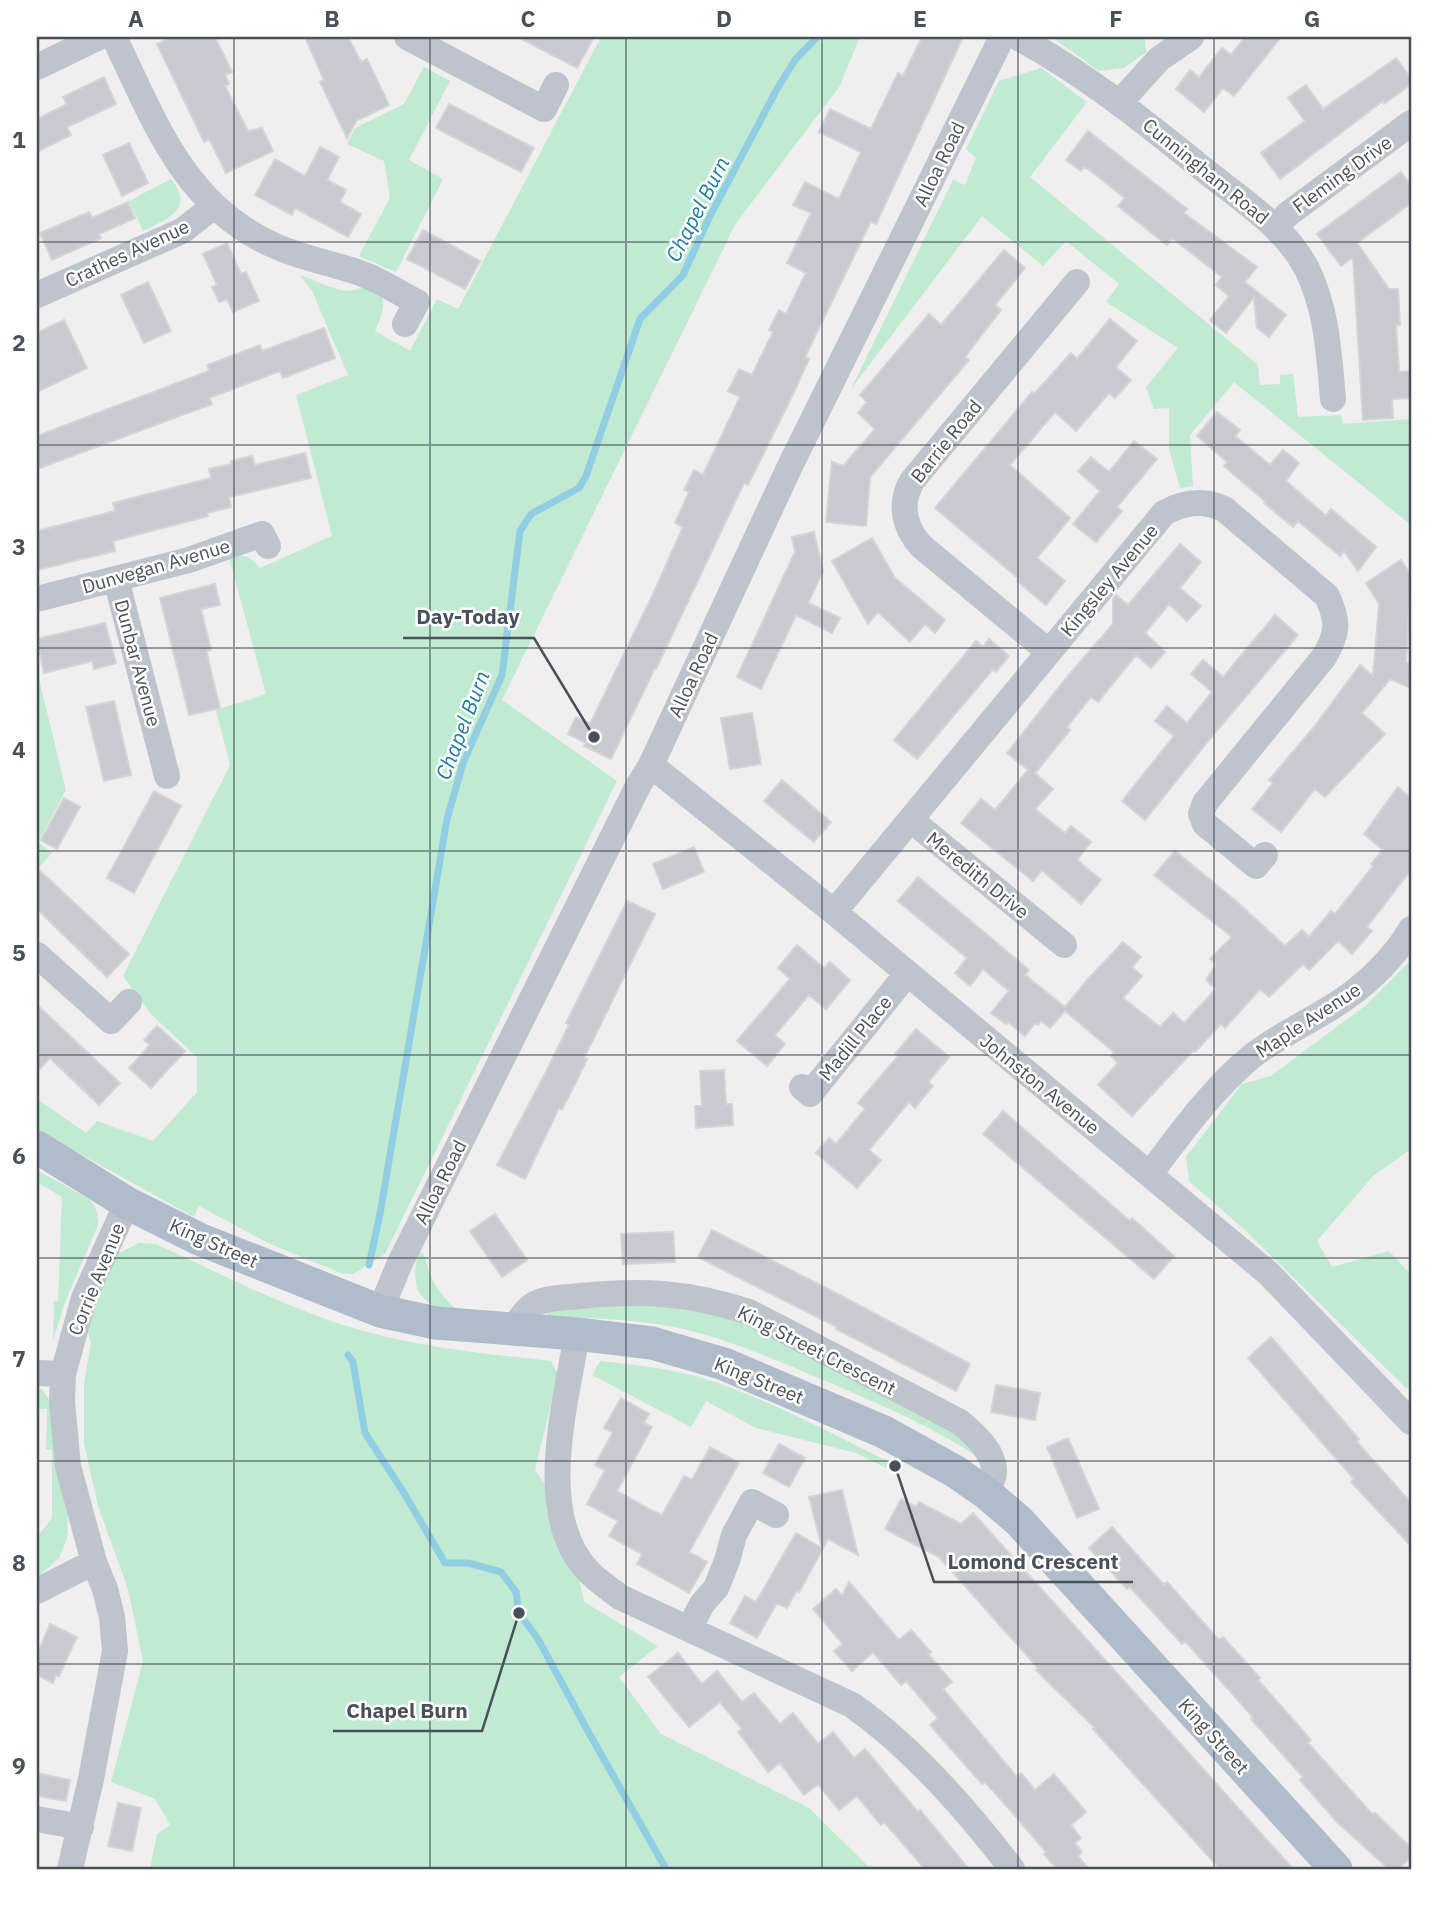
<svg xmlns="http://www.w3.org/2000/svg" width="1448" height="1906" font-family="'IBM Plex Sans',sans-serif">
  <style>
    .green { fill: #c0ead2 }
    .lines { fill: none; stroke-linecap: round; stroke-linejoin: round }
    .stream { stroke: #91cee3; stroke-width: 7 }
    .building { fill: #c9cad0; stroke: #d2d4d8; stroke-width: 2 }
    .minor { stroke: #bdc4cb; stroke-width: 26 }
    .major { stroke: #b0bcca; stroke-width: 33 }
    .grid { fill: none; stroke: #485059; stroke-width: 2; stroke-opacity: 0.55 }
    .labels { text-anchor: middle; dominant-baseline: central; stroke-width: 5; stroke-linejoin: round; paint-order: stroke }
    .street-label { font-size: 19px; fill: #485059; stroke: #fff }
    .water-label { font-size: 21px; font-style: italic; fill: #1a7a9a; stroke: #fff }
    .leader { fill: none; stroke: #485059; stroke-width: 2.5 }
    .callout-dot { fill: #485059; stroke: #fff; stroke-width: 2.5 }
    .callout-label { font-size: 21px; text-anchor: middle; font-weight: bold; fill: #485059; stroke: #fff; stroke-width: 5; stroke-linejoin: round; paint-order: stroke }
    .neatline { fill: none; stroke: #485059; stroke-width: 2.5 }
    .grid-label { font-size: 23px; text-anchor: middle; font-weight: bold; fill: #485059 }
  </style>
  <rect width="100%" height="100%" fill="#f0eeee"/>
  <path class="green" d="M601 37H860L839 87 736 223 502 700 617 781 385 1254 353 1274H343L268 1243 199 1206 194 1217 37 1130V1099L86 1133 97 1121 153 1141 197 1092V1057L151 1014 123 976 230 765 216 710 266 694 229 557C245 554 250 556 260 568L332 536 296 395 348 375 312 291 300 275C312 279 336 291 348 291 355 291 363 286 370 288 393 293 380 319 375 331L410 351 437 299 458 309Z
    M1054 37H1145L1146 52 1124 68 1099 71 1056 40Z
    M424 67 450 81 409 160 443 179 396 272 359 256 390 198 384 161 347 144 355 128 404 104Z
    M1041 68 1087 102 1030 177 1258 365 1260 385 1280 384V375L1293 374 1298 417 1341 415 1343 424 1411 419V525L1234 382 1190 435 1193 486 1180 488 1169 450V408L1154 409 1146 387 1178 348 1106 302 1119 284 1066 241 1043 266 982 216 851 389 953 180 965 185 976 158 966 149 999 81Z
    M171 179C196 209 167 219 143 231L129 201Z
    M37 671 66 790 38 842 52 853 37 870Z
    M1411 960V1149L1373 1176 1317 1241 1332 1267 1389 1251 1411 1275V1384L1406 1388 1246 1231 1189 1181 1186 1157 1242 1084 1271 1076 1366 1005Z
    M37 1170 89 1199C96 1207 99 1214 98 1225L65 1302 53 1340 54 1301H58L62 1197 37 1182Z
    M139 1243 156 1244C230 1278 303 1317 383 1336 438 1349 494 1355 551 1361L558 1374 535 1470 547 1487 546 1509 561 1546 578 1573 584 1602 658 1646 619 1677 661 1734 809 1808 871 1869H150L157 1834 170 1825 155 1799 111 1782 143 1661 128 1589 98 1506 84 1443V1384L91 1343 87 1327 117 1254Z
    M419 1251 424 1254C431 1281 438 1294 460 1312 420 1307 408 1289 419 1251Z
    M640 1298 718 1307 939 1419 981 1459C929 1424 872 1401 814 1376 772 1358 719 1336 674 1327 632 1319 589 1318 547 1316V1307Z
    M600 1361C638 1365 675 1369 712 1381 773 1402 831 1433 889 1462L886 1468 856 1453 756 1428 706 1401 691 1427 592 1375Z
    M37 1387 42 1389 53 1406 68 1513 67 1539 59 1558 37 1578V1537L52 1518V1450L46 1449 47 1409H37Z"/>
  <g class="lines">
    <path class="stream" d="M369 1265 380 1214 447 819 463 763 502 675 520 531 531 514 579 488 586 476 640 319 683 275 710 216 777 89 795 60 817 37
      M348 1355 353 1362 365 1433 404 1493 445 1563H468L501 1572 516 1592 519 1613 538 1639 589 1733 666 1869"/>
  </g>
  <path class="building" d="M172 37H215L232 72 225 75 229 84 225 86 234 104 248 131 262 128 273 151 226 173 209 139 204 142 157 44Z
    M305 37H348L361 62 367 59 389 105 356 121 347 138 320 82 324 80Z
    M518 37H594L577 68Z
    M922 37H963L876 224 871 221 805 357 809 359 796 388 748 485 744 483 656 669 655 668 611 759 584 746 586 743 568 734 576 717 590 724 654 592 683 527 675 523 689 492 684 490 694 470 703 475 740 397 728 391 739 369 752 375 773 332 769 330 779 310 786 314 806 273 787 263 811 213 793 205 805 182 839 199 861 152 819 132 830 109 871 129 898 73 903 76Z
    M1245 37H1281L1234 96 1223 88 1204 112 1176 89 1190 70 1199 77 1222 48 1231 55Z
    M1396 58 1411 78V84L1384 104 1383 101 1280 179 1261 153 1305 121 1288 98 1306 85 1323 109Z
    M104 77 116 104 67 127 71 135 37 152V119L67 104 63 97Z
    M449 104 534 148 521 172 436 128Z
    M1088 131 1187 209 1184 213 1257 267 1245 282 1286 315 1269 337 1257 328 1254 297 1226 333 1210 320 1229 296 1216 285 1222 277 1172 238 1167 245 1118 206 1125 198 1088 169 1084 167 1081 171 1066 160Z
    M129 143 148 183 122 196 103 155Z
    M320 147 339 157 327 180 346 190 340 202 361 214 348 237 295 208 292 215 255 195 275 159 305 176Z
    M1401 172 1411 186V203L1357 243 1389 289H1398L1400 325H1396L1399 372 1411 371V398L1392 399 1393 418 1363 420 1353 258 1341 266 1317 234Z
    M128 202 135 218 99 234 101 238 52 260 40 233 89 212 92 218Z
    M423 230 480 261 465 289 407 259Z
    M227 243 241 274 246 272 259 301 233 312 227 299 219 302 212 287 217 285 203 254Z
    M1004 250 1025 268 995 305 1001 310 965 357 969 360 870 477 866 526 826 522 832 462 843 466 875 429 858 413 867 402 860 395 929 314 941 325Z
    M148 282 171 331 144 343 121 295Z
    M1110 319 1137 341 1116 367 1131 380 1115 398 1109 393 1076 431 1055 412 1010 465 1070 518 1037 558 1065 581 1046 605 1017 581 1019 579 935 508 1032 392 1034 394 1071 353 1077 359Z
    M64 320 87 368 37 392V333Z
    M324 328 335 358 283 378 280 371 209 398 212 404 37 469V436L209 371 207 365 260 345 262 351Z
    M1217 412 1240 430 1235 436 1270 465 1283 450 1299 463 1286 481 1326 516 1331 509 1376 547 1358 571 1344 551 1340 556 1298 521 1293 527 1264 503 1266 502 1224 466 1227 462 1197 436Z
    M1134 441 1157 459 1117 507 1122 511 1096 542 1073 524 1100 491 1078 471 1091 457 1109 472Z
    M305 453 311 478 229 497 231 507 207 513 208 516 113 541 115 551 37 570V531L115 511 113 503 211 478 209 469 232 464 231 461 252 456 255 465Z
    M814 532 823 571 808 603 840 618 832 633 796 615 761 689 737 677 795 552 792 537Z
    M872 538 895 578 945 620 935 633 925 624 910 642 878 612 868 624 832 561Z
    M1180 544 1201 562 1180 588 1201 606 1187 621 1169 604 1145 633 1165 652 1151 668 1136 655 1098 702 1091 697 1067 727 1070 730 1035 773 1053 789 1035 809 1065 833 1071 826 1091 842 1077 860 1101 880 1081 904 1042 870 1033 881 961 823 981 799 995 810 1028 770 1007 753 1067 677 1113 624V600L1116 595 1128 605Z
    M1401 560 1411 575 1406 662 1411 665V688L1390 679 1362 713 1385 734 1325 797 1315 789 1281 832 1252 809 1273 783 1269 780 1314 727 1360 665 1373 676 1379 604 1366 583Z
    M215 584 220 605 201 609 211 650 207 651 209 663 220 708 189 715 160 598Z
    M1275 615 1298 635 1209 740 1145 820 1122 801 1174 736 1155 721 1167 706 1187 723 1212 692 1191 674 1203 660 1223 677Z
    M105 623 116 663 94 669 92 661 44 673 37 639Z
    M989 639 1009 656 996 672 993 669 917 759 894 740 976 641 983 647Z
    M114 701 131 775 104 781 86 707Z
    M752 713 761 764 730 769 721 718Z
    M782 780 831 822 814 842 764 801Z
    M1398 787 1411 798V870L1367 927 1372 931 1352 954 1338 941 1309 970 1303 964 1269 997 1260 989 1225 1028 1221 1024 1195 1052 1193 1051 1132 1116 1098 1085 1118 1063 1111 1056 1114 1052 1065 1011 1050 1028 1041 1021 1038 1025 1035 1023 1025 1036 1008 1022 1006 1024 991 1013 1009 991 983 969 970 986 955 973 967 958 898 901 918 877 1029 970 1025 975 1065 1007 1088 979 1123 942 1141 957 1132 967 1142 976 1123 998 1160 1027 1173 1013 1184 1023 1216 989 1206 980 1216 964 1210 959 1232 937 1154 875 1175 851 1236 901 1285 946 1302 930 1309 937 1331 911 1335 914 1373 866 1371 864 1383 850 1364 834Z
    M154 791 181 806 134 893 107 878Z
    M64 798 80 807 57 849 41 840Z
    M694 847 704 872 663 889 653 864Z
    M37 868 129 954 107 977 37 909Z
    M627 901 655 914 584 1058 587 1059 575 1084 562 1109 559 1108 525 1179 497 1165 547 1070 569 1025 566 1023Z
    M797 945 824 968 830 962 850 980 826 1009 809 995 775 1035 785 1044 767 1066 737 1041 790 979 778 968Z
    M37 1005 120 1083 99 1105 50 1058 37 1072Z
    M157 1026 185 1051 151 1088 129 1068 150 1045 144 1040Z
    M916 1029 949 1057 928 1082 933 1086 915 1108 909 1102 869 1150 881 1160 857 1188 816 1153 829 1138 836 1144 865 1109 858 1103 898 1056 895 1054Z
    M724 1070 726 1104H732L733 1125 696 1128 695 1106H702L700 1071Z
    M1003 1111 1130 1221 1132 1218 1174 1256 1154 1279 983 1134Z
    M495 1214 527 1260 502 1277 470 1231Z
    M712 1230 830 1290 970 1364 956 1391 836 1329 837 1327 698 1257Z
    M673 1232 675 1262 623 1264 621 1234Z
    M1271 1337 1359 1439 1357 1442 1411 1503V1546L1351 1482 1354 1479 1248 1358Z
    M996 1385 1040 1393 1035 1420 991 1412Z
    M621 1398 649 1414 644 1423 652 1427 617 1491 649 1509 662 1515 684 1476 692 1480 710 1447 739 1463 689 1552 707 1562 689 1593 637 1564 642 1554 609 1536 618 1521 587 1504 605 1470 595 1465 613 1432 604 1428Z
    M1068 1438 1099 1509 1077 1518 1047 1447Z
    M779 1444 805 1458 789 1487 763 1473Z
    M842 1490 858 1555 828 1539 799 1592 797 1590 787 1608 777 1603 757 1638 730 1623 745 1596 756 1602 796 1533 822 1548 809 1497Z
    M901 1499 916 1507 919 1502 961 1524 973 1513 1293 1869H1220L1093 1729 1095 1728 1036 1670 1038 1668 939 1557 885 1529Z
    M1112 1527 1164 1585 1167 1582 1219 1640 1223 1637 1260 1678 1258 1680 1311 1740 1308 1743 1373 1815 1375 1813 1411 1848V1856L1399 1869H1389L1337 1822 1300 1780 1303 1777 1251 1719 1253 1717 1185 1641 1182 1644 1130 1587 1127 1589 1089 1548Z
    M849 1582 899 1640 911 1630 931 1652 928 1654 952 1682 943 1689 1017 1777 1021 1773 1035 1790 1054 1774 1086 1812 1071 1825 1081 1838 1075 1843 1082 1852 1078 1856 1089 1869H1057L1044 1854 1046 1852 1011 1811 985 1782 982 1784 930 1725 938 1718 906 1681 901 1685 873 1652 852 1671 834 1651 843 1644 813 1609 836 1589 842 1596Z
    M50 1624 77 1637 59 1676 56 1675 53 1683 37 1675V1655Z
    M678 1653 702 1684 717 1671 742 1702 754 1693 780 1724 793 1713 818 1744 833 1732 854 1758 865 1749 918 1812 920 1810 969 1869H925L884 1822 881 1825 857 1796 839 1810 818 1784 804 1795 780 1763 768 1772 738 1732 742 1729 720 1702 689 1727 648 1677Z
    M37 1773 70 1780 66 1801 37 1796Z
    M118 1803 141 1808 132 1851 108 1846Z"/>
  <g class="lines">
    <path class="minor" d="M114 37C154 120 183 204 273 245 300 258 332 263 360 273 380 280 399 293 417 302L405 324
      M407 37 544 109 556 85
      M1017 37C1086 74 1147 124 1208 173 1243 201 1286 228 1307 269 1327 310 1329 354 1333 399
      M37 67 99 37
      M1120 102 1159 59 1191 37
      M1276 227 1288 214 1411 123
      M37 295 182 231 214 206
      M116 579 167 776
      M37 599 189 560 262 534 268 546
      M1049 652 921 546C904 527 899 504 912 481L1077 282
      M651 765 834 912 1268 1273 1411 1422
      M911 820 1064 945
      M834 912 1164 513C1184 502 1203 499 1224 509L1327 596C1339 622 1338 633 1324 657L1205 803 1201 814 1205 824 1256 866 1265 855
      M37 955 111 1021 129 1002
      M802 1087 810 1094 907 974
      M1150 1174C1179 1135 1213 1088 1251 1057 1276 1037 1305 1024 1332 1007 1363 988 1393 960 1411 929
      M380 1311 399 1265 638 786 651 765 790 466 1002 37
      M512 1330C518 1322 524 1311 533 1305 546 1297 565 1298 580 1296 645 1290 686 1292 749 1312L960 1422C974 1434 995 1452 994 1472 994 1479 989 1486 986 1493
      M577 1334C566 1403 533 1517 590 1573 599 1582 610 1589 620 1597L852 1705C913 1748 967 1810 1012 1869
      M37 1373 63 1374
      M37 1591 94 1562
      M689 1629 702 1604 716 1588 727 1561 734 1535 752 1502 776 1515
      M37 1819 81 1827
      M70 1869 91 1779 115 1651 112 1617 105 1589 94 1562 68 1466 62 1402 63 1374 84 1298 127 1203"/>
    <path class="major" d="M37 1147 127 1203 199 1239 380 1311 436 1323 577 1334 652 1343 724 1364 884 1432 956 1472 986 1493 1019 1521 1336 1869"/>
  </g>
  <path class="grid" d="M234 37V1869M430 37V1869M626 37V1869M822 37V1869M1018 37V1869M1214 37V1869M37 242H1411M37 445H1411M37 648H1411M37 851H1411M37 1055H1411M37 1258H1411M37 1461H1411M37 1664H1411"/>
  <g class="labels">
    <g class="street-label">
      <text transform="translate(939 164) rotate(-64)">Alloa Road</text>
      <text transform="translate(1206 171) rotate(39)">Cunningham Road</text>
      <text transform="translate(1342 174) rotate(-36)">Fleming Drive</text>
      <text transform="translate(127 253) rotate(-25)">Crathes Avenue</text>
      <text transform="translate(946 441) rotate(-51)">Barrie Road</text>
      <text transform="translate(156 566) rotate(-16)">Dunvegan Avenue</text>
      <text transform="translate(1109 580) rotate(-50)">Kingsley Avenue</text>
      <text transform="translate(138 663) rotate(75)">Dunbar Avenue</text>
      <text transform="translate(693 675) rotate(-65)">Alloa Road</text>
      <text transform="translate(978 875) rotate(39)">Meredith Drive</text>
      <text transform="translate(1308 1020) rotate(-33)">Maple Avenue</text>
      <text transform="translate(855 1038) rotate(-51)">Madill Place</text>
      <text transform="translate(1040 1084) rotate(39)">Johnston Avenue</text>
      <text transform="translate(440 1182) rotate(-63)">Alloa Road</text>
      <text transform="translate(214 1243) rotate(24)">King Street</text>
      <text transform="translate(96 1279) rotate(-68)">Corrie Avenue</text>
      <text transform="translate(817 1350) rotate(27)">King Street Crescent</text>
      <text transform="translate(759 1380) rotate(22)">King Street</text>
      <text transform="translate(1214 1736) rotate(48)">King Street</text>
    </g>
    <g class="water-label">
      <text transform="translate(697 209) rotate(-63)">Chapel Burn</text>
      <text transform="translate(462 725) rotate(-69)">Chapel Burn</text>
    </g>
  </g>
  <path class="leader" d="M594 737L534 638H403M895 1466L934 1582H1133M519 1613L482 1731H333"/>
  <g class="callout-dot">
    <circle cx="594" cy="737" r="7"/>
    <circle cx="895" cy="1466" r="7"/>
    <circle cx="519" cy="1613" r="7"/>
  </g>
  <g class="callout-label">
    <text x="468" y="624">Day-Today</text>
    <text x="1033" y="1569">Lomond Crescent</text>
    <text x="407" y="1718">Chapel Burn</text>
  </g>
  <rect width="1448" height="1906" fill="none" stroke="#ffffff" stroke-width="77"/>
  <rect x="38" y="38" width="1372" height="1830" class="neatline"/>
  <g class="grid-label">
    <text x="136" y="27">A</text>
    <text x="332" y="27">B</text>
    <text x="528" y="27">C</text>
    <text x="724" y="27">D</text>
    <text x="920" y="27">E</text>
    <text x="1116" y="27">F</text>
    <text x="1312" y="27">G</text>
    <text x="19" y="148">1</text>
    <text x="19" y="351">2</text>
    <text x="19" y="555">3</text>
    <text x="19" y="758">4</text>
    <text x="19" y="961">5</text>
    <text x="19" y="1164">6</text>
    <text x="19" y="1367">7</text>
    <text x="19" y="1571">8</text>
    <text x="19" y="1774">9</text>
  </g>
</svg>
